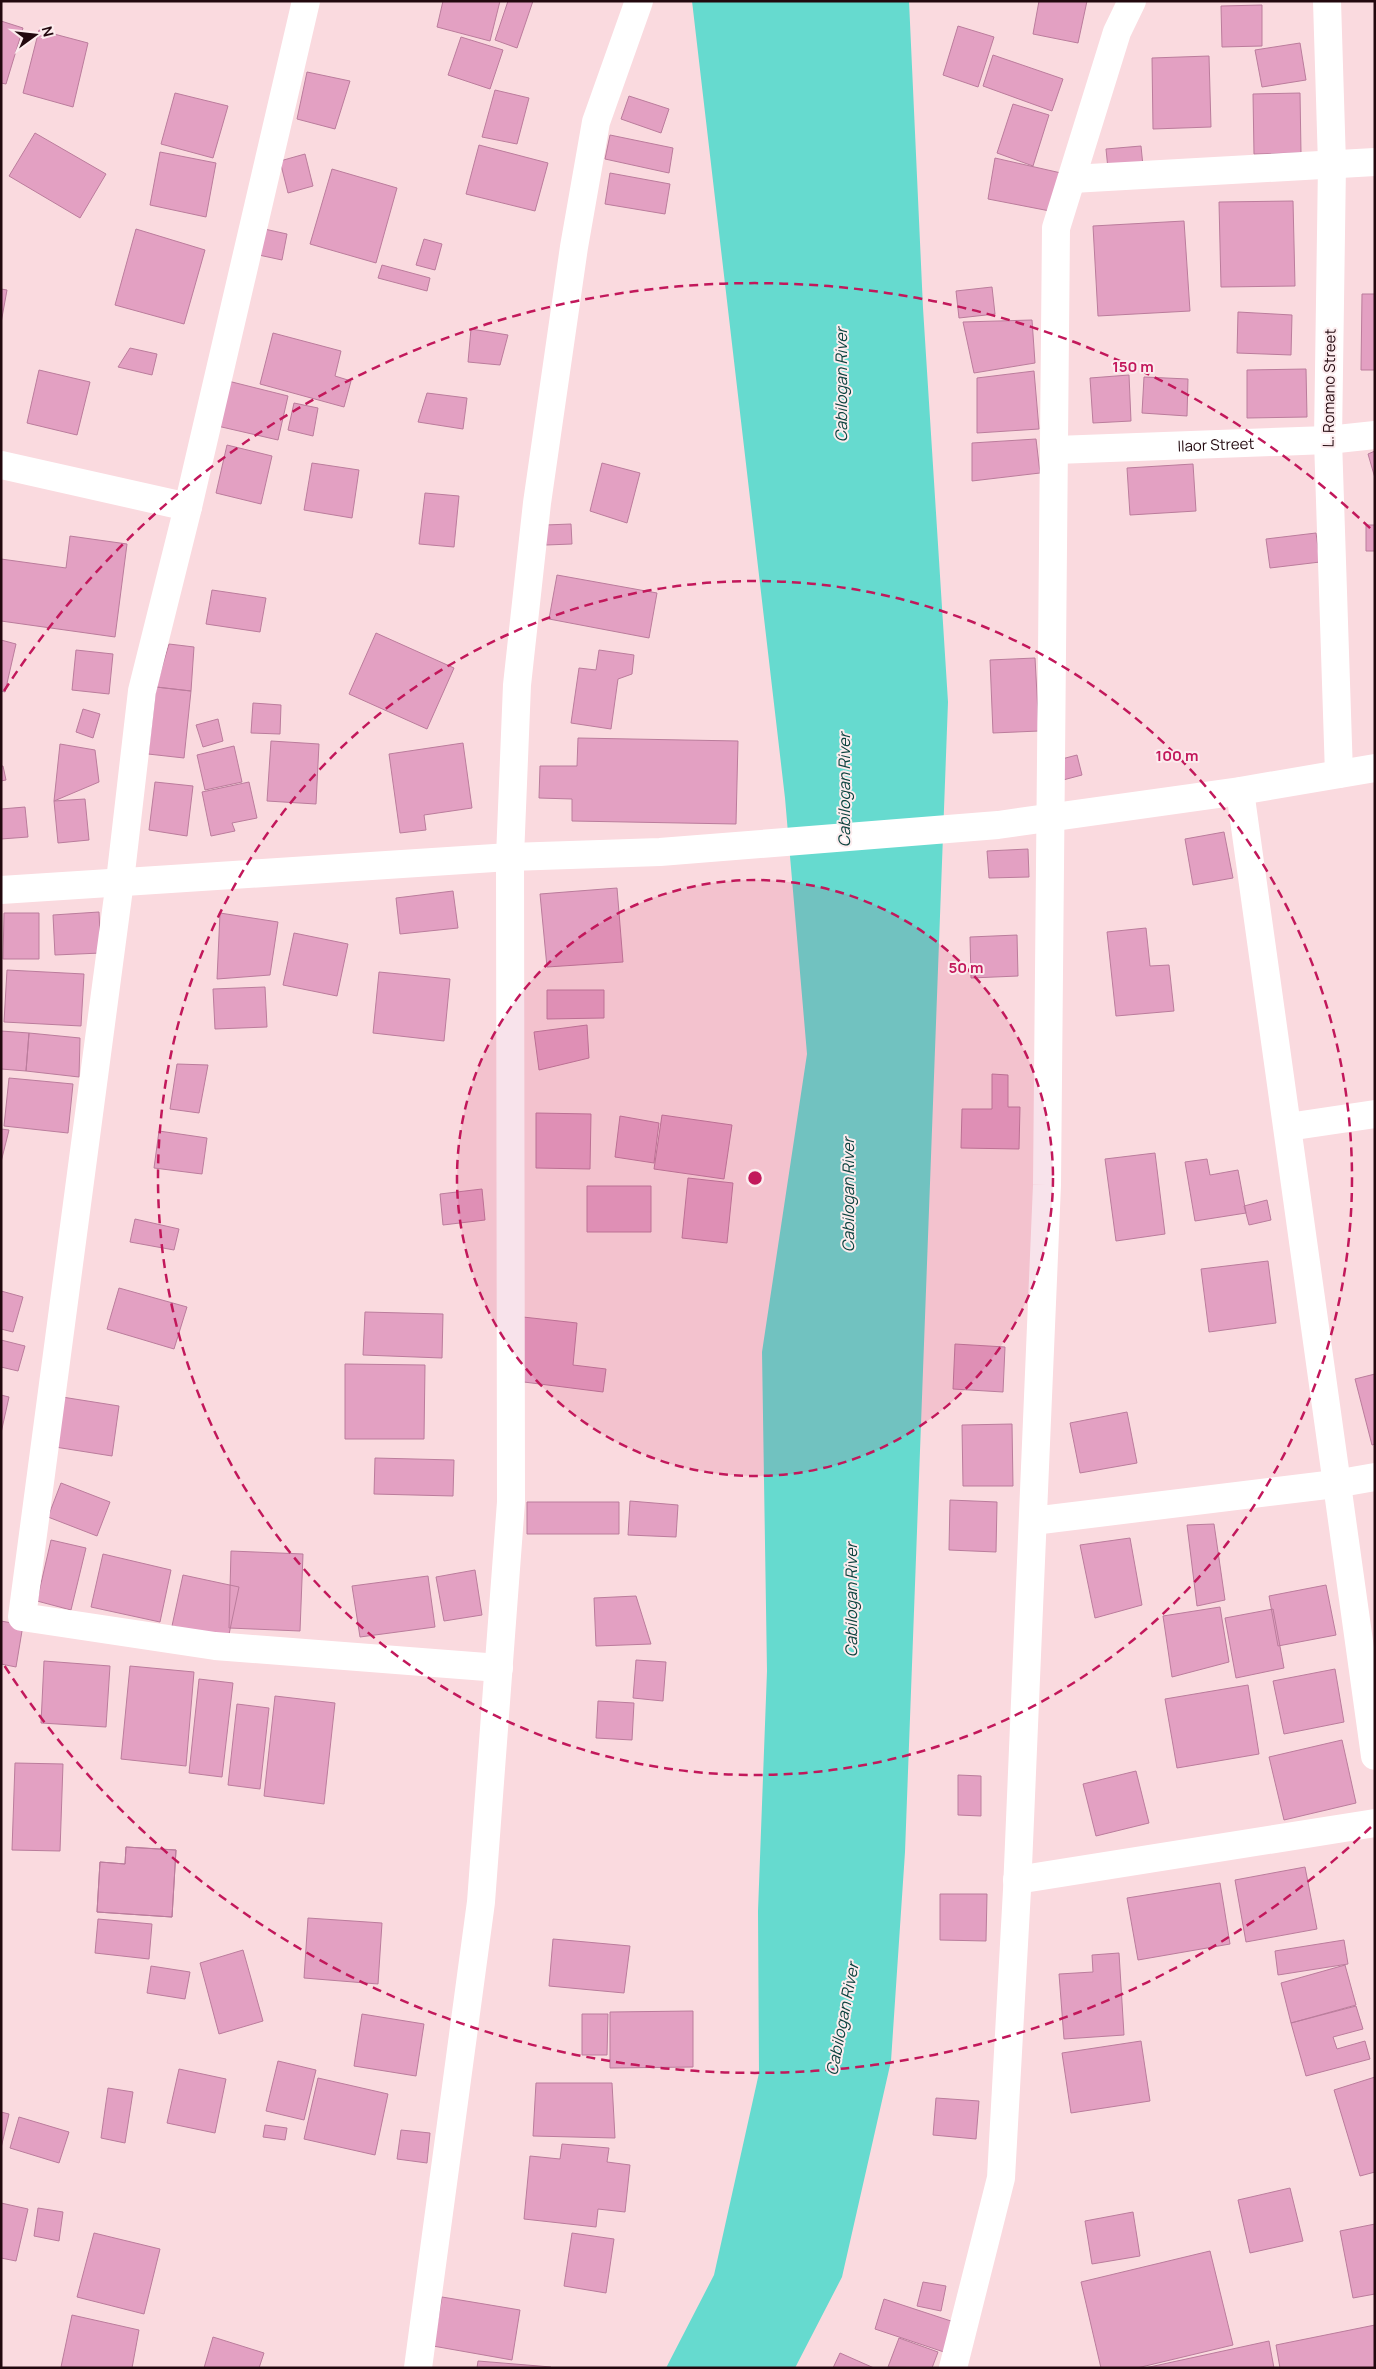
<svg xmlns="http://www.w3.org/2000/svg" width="1376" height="2369" font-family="Manrope,sans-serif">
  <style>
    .water { fill: #66dacf }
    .building { fill: #e3a0c2; stroke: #bb7c9c }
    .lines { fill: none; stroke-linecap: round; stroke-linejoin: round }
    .minor { stroke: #fff; stroke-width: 28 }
    .ring { fill: none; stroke: #c2185b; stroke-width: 2.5; stroke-dasharray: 9 6 }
    .labels { text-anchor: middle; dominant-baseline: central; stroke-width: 4; stroke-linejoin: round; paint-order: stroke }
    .street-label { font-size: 15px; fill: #22080e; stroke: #fcecee }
    .water-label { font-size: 16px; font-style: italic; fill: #0d433f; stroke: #fcecee }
    .centre { fill: #c2185b; stroke: #fcecee; stroke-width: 2.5 }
    .ring-label { font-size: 15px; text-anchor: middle; font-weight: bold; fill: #c2185b; stroke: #fcecee; stroke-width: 4; stroke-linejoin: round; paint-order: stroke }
  </style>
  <rect width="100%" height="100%" fill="#fadadf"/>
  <path class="water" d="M692 1H909L923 308 948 702 905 1852 891 2061 842 2277 795 2368H666L714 2275 759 2073 758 1911 767 1671 762 1352 807 1054 785 798Z"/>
  <path class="building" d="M443 1H500L490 41 437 27Z
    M508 1H533L517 48 495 40Z
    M1039 1H1087L1078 43 1033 34Z
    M1262 5V46L1222 47 1221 6Z
    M1 21 23 28 6 84 1 83Z
    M958 26 994 37 978 87 943 75Z
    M39 30 88 43 73 107 23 93Z
    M461 37 503 50 490 89 448 75Z
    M1300 43 1306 80 1262 87 1255 50Z
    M993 55 1063 79 1052 111 983 86Z
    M1209 56 1211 127 1153 129 1152 58Z
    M307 72 350 81 335 129 297 119Z
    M495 90 529 98 517 144 482 137Z
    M175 93 228 106 213 158 161 144Z
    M1300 93 1301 153 1254 154 1253 94Z
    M629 96 669 109 661 133 621 119Z
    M1013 104 1049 115 1033 166 997 153Z
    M35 133 106 174 80 218 9 176Z
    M610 135 673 148 669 173 605 159Z
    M479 145 548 163 535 211 466 194Z
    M1141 146 1143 166 1108 169 1106 149Z
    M160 152 216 163 206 217 150 205Z
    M305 154 313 186 288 193 280 161Z
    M995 158 1061 173 1055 212 988 199Z
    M332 169 397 188 376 263 310 244Z
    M610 173 670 184 665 214 605 204Z
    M1293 201 1295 286 1221 287 1219 202Z
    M1184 221 1190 311 1098 316 1093 226Z
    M260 228 287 234 282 260 254 254Z
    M136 229 205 250 184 324 115 305Z
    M424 239 442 244 435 270 416 265Z
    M382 265 430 278 427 291 378 278Z
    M992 287 995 314 959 318 956 291Z
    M1 289 7 290 1 323Z
    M1362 294H1375V370H1361Z
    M1238 312 1292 315 1291 355 1237 353Z
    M1032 320 1035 363 974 373 963 322Z
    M471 329 508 335 500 365 468 362Z
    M273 333 341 351 335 376 351 381 344 407 260 384Z
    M130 348 157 354 152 375 118 367Z
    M1306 369 1307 417 1247 418V370Z
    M39 370 90 382 77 435 27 423Z
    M1034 371 1039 429 977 433V378Z
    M1129 375 1131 421 1093 423 1090 378Z
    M1144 377 1188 379 1187 416 1142 413Z
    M224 380 288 396 278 440 213 425Z
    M427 393 467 398 463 429 418 422Z
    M294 403 318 408 313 436 288 430Z
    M1036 439 1040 473 972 481V443Z
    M227 445 272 456 261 504 216 493Z
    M1375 451V478L1368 454Z
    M312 463 359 470 352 518 304 510Z
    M602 463 640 473 627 523 590 511Z
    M1193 464 1196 511 1130 515 1127 468Z
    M425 493 459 496 454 547 419 544Z
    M571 524 572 544 546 545 545 525Z
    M1366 525H1375V551H1366Z
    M1316 533 1320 562 1270 568 1266 539Z
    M70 536 127 544 115 637 1 621V559L66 568Z
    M557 575 657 593 649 638 549 619Z
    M212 590 266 598 260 632 206 624Z
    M376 633 454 668 427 729 349 694Z
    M1 640 16 644 5 692 1 691Z
    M169 644 194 647 191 691 156 687Z
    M76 650 113 654 109 694 72 690Z
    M599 650 634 655 632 674 618 679 611 729 571 723 579 668 596 670Z
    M1035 658 1039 731 993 733 990 660Z
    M156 687 191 691 184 758 148 754Z
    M253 703 281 705 280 734 251 733Z
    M83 709 100 714 93 738 76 732Z
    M218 719 223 741 203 747 196 725Z
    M578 738 738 741 736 824 572 821V799L539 798 540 766H577Z
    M271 741 319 744 316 804 267 801Z
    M463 743 472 808 424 815 426 830 400 833 389 754Z
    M60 744 95 750 99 782 54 801Z
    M234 746 242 782 205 790 197 755Z
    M1077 755 1082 775 1063 780 1058 760Z
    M1 766H3L6 780 1 781Z
    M155 782 193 786 187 836 149 830Z
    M249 782 257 818 232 823 235 831 211 836 202 792Z
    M85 799 89 840 58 843 54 801Z
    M25 807 28 837 1 839V809Z
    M1224 832 1233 878 1193 885 1185 839Z
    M1028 849 1029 877 989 878 987 851Z
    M617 888 623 962 547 967 540 894Z
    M453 891 458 928 400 934 396 898Z
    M99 912 101 953 55 955 53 915Z
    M4 913H39V959H3Z
    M220 913 278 922 270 975 217 979Z
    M1146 928 1150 966 1169 965 1174 1011 1116 1016 1107 932Z
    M294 933 348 944 337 996 283 985Z
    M1017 935 1018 976 971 978 970 937Z
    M7 970 84 974 81 1026 4 1022Z
    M379 972 450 979 444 1041 373 1033Z
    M265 987 267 1027 215 1029 213 989Z
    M547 990H604V1018L547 1019Z
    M587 1025 589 1058 539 1070 534 1032Z
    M1 1031 29 1033 26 1071 1 1069Z
    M29 1033 80 1038 79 1077 26 1071Z
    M177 1064 208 1065 199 1113 170 1109Z
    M992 1074 1008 1075V1107H1020L1019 1149 961 1148 962 1109H992Z
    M9 1078 73 1084 68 1133 4 1126Z
    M536 1113 591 1114 590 1169 536 1168Z
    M662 1115 732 1125 724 1179 654 1169Z
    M620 1116 659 1123 654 1163 615 1157Z
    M1 1129 9 1130 1 1162Z
    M159 1131 207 1138 202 1174 154 1168Z
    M1155 1153 1165 1234 1116 1241 1105 1159Z
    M1207 1159 1210 1175 1238 1170 1246 1213 1195 1221 1185 1162Z
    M688 1178 733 1183 727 1243 682 1238Z
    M587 1186H651V1232H587Z
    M482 1189 485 1220 443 1225 440 1194Z
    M1267 1200 1271 1220 1249 1225 1244 1206Z
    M135 1219 179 1229 174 1250 130 1242Z
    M1268 1261 1276 1323 1209 1332 1201 1269Z
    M119 1288 187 1307 174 1349 107 1329Z
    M1 1291 23 1297 13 1332 1 1329Z
    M365 1312 443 1314 442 1358 363 1355Z
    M523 1317 577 1323 573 1365 606 1369 603 1392 516 1381Z
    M1 1340 25 1346 18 1371 1 1367Z
    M955 1344 1005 1347 1003 1392 953 1389Z
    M345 1364 425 1365 424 1439H345Z
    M1375 1374V1444L1372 1445 1355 1379Z
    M1 1395 9 1397 1 1433Z
    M62 1397 119 1406 112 1456 55 1447Z
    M1127 1412 1137 1463 1080 1473 1070 1423Z
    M1012 1424 1013 1486H963L962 1425Z
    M375 1458 454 1460 453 1496 374 1494Z
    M61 1483 110 1502 97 1536 48 1517Z
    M950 1500 997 1502 996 1552 949 1550Z
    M630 1501 678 1505 676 1537 628 1535Z
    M527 1502H619V1534H527Z
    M1214 1524 1225 1600 1197 1606 1187 1525Z
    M1130 1538 1142 1605 1095 1618 1080 1545Z
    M51 1540 86 1548 71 1610 37 1601Z
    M231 1551 303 1554 300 1631 229 1628Z
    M103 1554 171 1570 160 1622 91 1607Z
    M475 1570 482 1615 444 1621 436 1577Z
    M183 1575 239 1587 228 1639 172 1626Z
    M428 1576 435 1627 360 1637 352 1586Z
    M1326 1585 1336 1635 1278 1646 1269 1596Z
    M636 1596 651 1644 596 1646 594 1598Z
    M1220 1607 1229 1662 1172 1677 1163 1616Z
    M1273 1609 1284 1668 1236 1678 1225 1618Z
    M1 1621 23 1625 16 1667 1 1664Z
    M636 1660 666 1662 663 1701 633 1698Z
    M44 1661 110 1666 106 1727 41 1723Z
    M130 1666 194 1672 186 1766 121 1759Z
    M1335 1669 1344 1722 1284 1734 1273 1681Z
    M199 1679 233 1683 222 1777 189 1773Z
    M1248 1685 1259 1754 1177 1768 1165 1699Z
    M275 1696 335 1703 324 1804 264 1796Z
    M598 1701 634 1703 632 1740 596 1738Z
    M237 1704 269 1708 260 1789 228 1785Z
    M1342 1740 1356 1803 1284 1820 1269 1757Z
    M15 1763 63 1764 60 1851 12 1850Z
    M1136 1771 1149 1823 1096 1836 1083 1784Z
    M958 1775 981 1776V1816L958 1815Z
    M126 1847 176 1850 172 1917 97 1912 100 1862 125 1864Z
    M126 1847 176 1850 172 1917 97 1912 100 1862 125 1864Z
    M1305 1867 1317 1929 1246 1942 1235 1880Z
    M1220 1883 1230 1944 1138 1960 1127 1898Z
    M940 1894H987L986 1941 940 1940Z
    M308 1918 382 1923 378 1984 304 1978Z
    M98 1919 152 1924 149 1959 95 1953Z
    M553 1939 630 1946 624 1993 549 1986Z
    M1344 1940 1348 1964 1278 1975 1275 1951Z
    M243 1950 263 2021 219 2034 200 1963Z
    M1119 1953 1124 2035 1064 2039 1059 1974 1093 1972 1092 1955Z
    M1345 1965 1356 2005 1291 2023 1281 1983Z
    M151 1966 190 1972 185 1999 147 1993Z
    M1356 2006 1363 2029 1333 2037 1337 2049 1365 2041 1370 2059 1306 2076 1291 2023Z
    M693 2011V2067L610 2068V2012Z
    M362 2014 424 2024 416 2076 354 2066Z
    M582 2014H608L607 2055H582Z
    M1141 2041 1150 2101 1071 2113 1062 2053Z
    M278 2061 316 2070 304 2120 266 2111Z
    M179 2069 226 2079 215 2133 167 2123Z
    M1375 2077V2172L1360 2176 1334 2090Z
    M318 2078 388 2094 375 2155 304 2139Z
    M536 2083H612L615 2138 533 2136Z
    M108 2088 133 2092 125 2143 101 2138Z
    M936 2098 979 2101 976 2139 933 2135Z
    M1 2112 9 2114 1 2148Z
    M19 2117 69 2132 59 2163 10 2148Z
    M265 2125 287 2128 285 2140 263 2137Z
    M401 2130 430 2133 427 2163 397 2159Z
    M562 2144 609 2148 607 2162 630 2165 625 2212 598 2209 596 2227 524 2219 530 2156 560 2159Z
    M1290 2188 1303 2241 1250 2253 1238 2200Z
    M1 2203 28 2209 16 2261 1 2258Z
    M38 2208 63 2212 59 2241 34 2236Z
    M1133 2212 1140 2256 1092 2264 1085 2221Z
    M1375 2224V2294L1353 2298 1340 2231Z
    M94 2233 160 2249 144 2314 77 2297Z
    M572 2233 614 2239 606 2293 564 2286Z
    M1210 2251 1233 2345 1137 2368H1101L1081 2282Z
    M923 2282 946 2286 941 2311 917 2306Z
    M442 2297 520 2310 512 2360 433 2346Z
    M884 2299 954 2322 944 2352 875 2329Z
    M72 2315 139 2330 132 2368 61 2367Z
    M1375 2325V2368H1280L1276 2345Z
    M213 2337 264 2353 259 2368H204Z
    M899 2338 938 2352 932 2368 888 2367Z
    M1269 2341 1274 2368H1145Z
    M840 2353 874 2368H833Z
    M478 2361 551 2367V2368H477Z"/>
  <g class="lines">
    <g class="minor">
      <path d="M306 1 188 507 142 691 120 881 22 1617 215 1646 499 1668"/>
      <path d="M1327 1 1332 164 1328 440 1339 774"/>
      <path d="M1072 179 1375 162"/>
      <path id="s1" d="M1056 450 1328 440 1375 435"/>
      <path d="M1 465 188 507"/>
      <path d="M1240 791 1375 1756"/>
      <path d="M1 890 510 857 660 852 998 825 1240 791 1375 768"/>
      <path d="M1288 1127 1375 1114"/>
      <path d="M1033 1521 1335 1484 1375 1477"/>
      <path d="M1017 1880 1375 1823"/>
      <path d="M418 2368 481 1902 511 1502 510 857 517 685 537 503 574 247 596 122 639 1"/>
      <path d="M953 2368 1001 2178 1017 1890 1047 1185 1056 228 1117 32 1132 1"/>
    </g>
  </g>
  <circle cx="755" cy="1178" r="298" fill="#c2185b" fill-opacity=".12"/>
  <g class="ring">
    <circle cx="755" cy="1178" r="298"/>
    <circle cx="755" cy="1178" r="597"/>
    <path d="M1371 1827A895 895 0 0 1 4 1665M4 691A895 895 0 0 1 1371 529"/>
  </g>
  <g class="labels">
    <g class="street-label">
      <text transform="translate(1329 388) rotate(-89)">L. Romano Street</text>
      <text stroke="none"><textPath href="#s1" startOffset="160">Ilaor Street</textPath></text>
    </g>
    <g class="water-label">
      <text transform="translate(841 385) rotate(-90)">Cabilogan River</text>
      <text transform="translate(844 790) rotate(-90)">Cabilogan River</text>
      <text transform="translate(848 1195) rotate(-90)">Cabilogan River</text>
      <text transform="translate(851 1600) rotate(-90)">Cabilogan River</text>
      <text transform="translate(842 2019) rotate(-79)">Cabilogan River</text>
    </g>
  </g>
  <circle cx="755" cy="1178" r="8" class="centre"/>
  <g class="ring-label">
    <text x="1133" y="372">150 m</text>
    <text x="1177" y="761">100 m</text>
    <text x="966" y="973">50 m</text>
  </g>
  <rect width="1376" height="2369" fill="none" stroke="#22080e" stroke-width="5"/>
  <g transform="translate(35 35) rotate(75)" stroke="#fcecee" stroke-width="4" paint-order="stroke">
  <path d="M0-4L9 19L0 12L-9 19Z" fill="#22080e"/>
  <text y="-8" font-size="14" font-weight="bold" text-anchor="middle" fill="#22080e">N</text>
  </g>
</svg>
